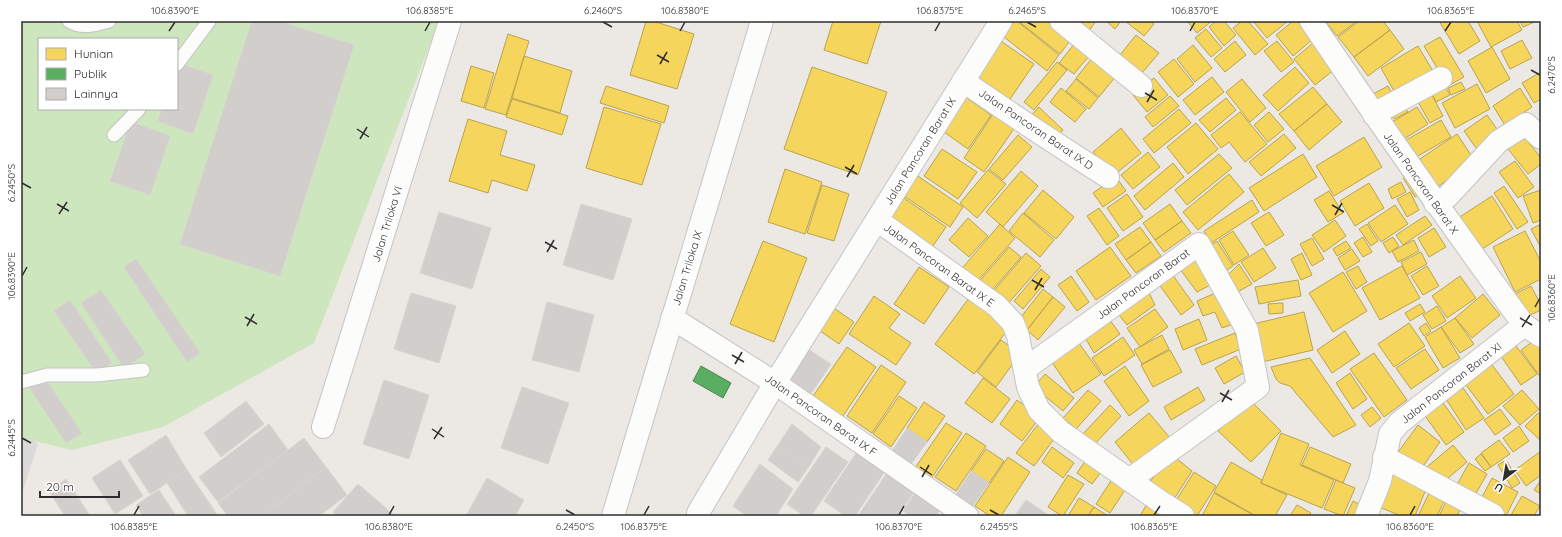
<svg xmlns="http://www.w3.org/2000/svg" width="1562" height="537" font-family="Quicksand,sans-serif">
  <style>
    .industrial { fill: #dcd9db }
    .green { fill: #cee6be; fill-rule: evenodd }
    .homes { fill: #f6d55c; stroke: #baa34e }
    .public { fill: #5aae61; stroke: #4d8852 }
    .building { fill: #d1cecb; stroke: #d7d4d0 }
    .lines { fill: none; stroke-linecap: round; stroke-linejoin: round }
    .lane-casing { stroke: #c5c4c5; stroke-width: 15 }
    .street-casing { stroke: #c5c4c5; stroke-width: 24 }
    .lane { stroke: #fcfcfb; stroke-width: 13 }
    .street { stroke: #fcfcfb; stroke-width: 22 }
    .ticks { fill: none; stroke: #2e2e2e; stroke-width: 1.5 }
    .labels { text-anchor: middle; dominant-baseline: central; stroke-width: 4; stroke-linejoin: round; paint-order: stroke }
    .street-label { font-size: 11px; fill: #2e2e2e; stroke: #fff }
    .neatline { fill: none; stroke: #2e2e2e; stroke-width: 1.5 }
    .ticks-label { font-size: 10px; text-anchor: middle; fill: #2e2e2e }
  </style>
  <rect width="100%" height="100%" fill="#ece8e4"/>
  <path class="industrial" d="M21 432 38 444 21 497Z"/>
  <path class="green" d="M21 21H439L314 343 163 427 72 450 21 438ZM39 39H177V109H39Z"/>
  <path class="homes" d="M646 21H653L694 34 677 89 630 75Z
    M833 21H881L867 64 824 50Z
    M1009 21H1017L1059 55 1047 71 999 33Z
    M1018 21H1058L1075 34 1060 54Z
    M1074 21H1096L1088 32Z
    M1106 21H1121L1115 29Z
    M1125 21H1150L1154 24 1144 36Z
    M1187 21H1212L1197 33Z
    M1216 21H1224L1236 35 1224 46 1209 27Z
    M1242 21H1248L1268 44 1255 55 1233 28Z
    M1253 21H1288L1267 38Z
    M1293 21H1299L1313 39 1293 56 1276 35Z
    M1325 21H1357L1337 36Z
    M1359 21H1383L1390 30 1354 57 1338 37Z
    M1439 21H1468L1480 41 1459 54Z
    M1477 21H1517L1522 30 1491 47Z
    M1520 21H1537L1523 27Z
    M1206 29 1222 48 1211 57 1195 38Z
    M1390 30 1404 49 1368 76 1354 57Z
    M508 34 529 41 506 115 485 109Z
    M1136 35 1159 53 1142 73 1120 55Z
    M995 37 1034 64 1006 105 967 79Z
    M1440 37 1464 77 1448 86 1424 46Z
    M1079 38 1094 50 1074 74 1059 63Z
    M1522 40 1532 58 1510 69 1501 51Z
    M1235 41 1246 55 1225 72 1214 59Z
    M1277 41 1294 62 1281 72 1264 51Z
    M1313 43 1335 69 1315 85 1294 59Z
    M1193 45 1212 68 1195 82 1177 59Z
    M1418 46 1437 78 1399 100 1381 68Z
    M1492 47 1510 79 1486 93 1468 61Z
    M1097 52 1120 71 1099 97 1076 78Z
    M524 56 572 71 560 113 512 98Z
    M1174 59 1194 84 1178 97 1158 72Z
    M1057 62 1067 70 1034 110 1024 102Z
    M471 66 494 73 484 108 461 101Z
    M812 67 887 92 858 175 784 149Z
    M1295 67 1309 83 1278 111 1263 95Z
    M1541 72V99L1534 103 1522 83Z
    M1212 77 1224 92 1195 115 1183 100Z
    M1154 78 1168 95 1147 112 1133 95Z
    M1076 79 1098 98 1089 109 1066 91Z
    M1242 79 1266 108 1250 122 1226 92Z
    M1441 79 1450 95 1436 102 1428 86Z
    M1461 82 1465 89 1451 95 1448 88Z
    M1477 84 1490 109 1455 128 1442 103Z
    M606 86 669 106 664 123 600 103Z
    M1388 86 1395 100 1377 109 1369 96Z
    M1313 87 1327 104 1294 131 1279 114Z
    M1428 87 1443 116 1430 123 1414 95Z
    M1061 88 1086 109 1075 122 1050 102Z
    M1520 88 1532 107 1505 125 1493 106Z
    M960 93 991 115 968 149 937 127Z
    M1170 96 1179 106 1153 127 1145 117Z
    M1226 98 1236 110 1210 132 1199 120Z
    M512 99 568 116 562 135 506 117Z
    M1401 101 1408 112 1394 119 1388 108Z
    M1327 104 1342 122 1309 150 1294 131Z
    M604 107 661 124 642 185 586 168Z
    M1039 107 1063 130 1055 139 1030 117Z
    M1417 107 1428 124 1399 142 1389 124Z
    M997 108 1018 123 984 172 964 158Z
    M1179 109 1191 123 1154 153 1143 139Z
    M1240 112 1267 144 1245 162 1229 142 1221 148 1211 135Z
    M1269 112 1284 129 1268 142 1254 125Z
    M1487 115 1502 136 1479 152 1464 131Z
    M468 119 507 131 500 155 535 165 527 191 492 180 488 193 449 181Z
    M1441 120 1451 137 1411 160 1401 143Z
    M1196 123 1218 149 1188 174 1167 147Z
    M1121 128 1141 153 1113 176 1093 152Z
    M1520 131 1541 158V164L1528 174 1504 144Z
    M1284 134 1296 148 1261 176 1249 162Z
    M1457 134 1475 161 1430 192 1411 165Z
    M1018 135 1032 147 1003 180 989 169Z
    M1364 137 1382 167 1334 196 1316 166Z
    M942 149 977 172 958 199 924 176Z
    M1148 152 1160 167 1133 189 1121 175Z
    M1219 154 1232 168 1187 205 1175 190Z
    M1303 154 1317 177 1264 211 1249 188Z
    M1515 161 1534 187 1518 198 1499 172Z
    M1173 163 1184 177 1145 210 1134 196Z
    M785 169 822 182 805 234 768 222Z
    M988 170 1006 184 977 218 960 203Z
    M1021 171 1038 186 1003 227 986 212Z
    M912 172 963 207 950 227 898 192Z
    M1411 173 1423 192 1415 197 1403 178Z
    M1229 174 1244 192 1198 230 1183 212Z
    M1116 177 1126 191 1103 207 1093 193Z
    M1401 182 1406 192 1392 199 1388 189Z
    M1369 183 1384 208 1355 226 1340 201Z
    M822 185 849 194 834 241 807 233Z
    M1504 186 1528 222 1517 229 1494 193Z
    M1043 190 1074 217 1056 239 1024 213Z
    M1541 190V220L1533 223 1523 196Z
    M1329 191 1343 213 1328 222 1314 200Z
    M1410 192 1419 210 1407 217 1397 199Z
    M898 194 946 227 928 253 880 220Z
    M1127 194 1143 217 1123 231 1107 208Z
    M1492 196 1513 229 1476 253 1455 220Z
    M1252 200 1259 212 1211 243 1204 231Z
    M1170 204 1182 221 1155 240 1143 223Z
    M1395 205 1408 224 1381 242 1368 223Z
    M1099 208 1119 236 1107 245 1087 216Z
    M1269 212 1284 235 1266 246 1251 223Z
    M1023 213 1054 240 1040 257 1009 231Z
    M1425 216 1432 225 1403 245 1396 235Z
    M968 218 988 236 969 257 949 240Z
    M1335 220 1346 236 1324 252 1312 235Z
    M1182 221 1191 233 1164 252 1155 240Z
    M1000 224 1015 238 974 285 959 272Z
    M1367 224 1378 241 1371 246 1359 229Z
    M1541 224V248L1531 229Z
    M1140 227 1151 242 1126 260 1115 244Z
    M1434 228 1446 247 1429 257 1418 238Z
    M1233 231 1249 255 1234 265 1219 240Z
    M1525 231 1541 262V279L1515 292 1493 247Z
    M1363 237 1372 252 1363 257 1354 243Z
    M1393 237 1399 246 1389 253 1383 243Z
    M1312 238 1324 259 1312 266 1300 244Z
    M1414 240 1419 251 1398 262 1392 251Z
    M763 241 807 258 774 342 730 324Z
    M1217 241 1233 266 1221 274 1205 249Z
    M1346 241 1351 248 1337 256 1333 249Z
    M1151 242 1161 256 1136 273 1126 260Z
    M1009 247 1021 257 989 294 977 284Z
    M1110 247 1131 276 1096 300 1076 271Z
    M1263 248 1276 268 1254 282 1241 262Z
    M1352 249 1360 261 1345 270 1338 258Z
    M1421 252 1427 264 1407 275 1401 262Z
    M1026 253 1041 266 1006 306 992 293Z
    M1194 253 1214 283 1197 292 1177 265Z
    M1302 253 1312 275 1301 280 1291 259Z
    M1239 264 1252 284 1234 294 1227 276Z
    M1358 266 1367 282 1356 289 1346 272Z
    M1402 266 1420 298 1380 320 1362 288Z
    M1427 266 1439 286 1423 295 1411 276Z
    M919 267 949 287 924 324 894 304Z
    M1041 269 1050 277 1023 309 1014 301Z
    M1170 271 1194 305 1181 315 1156 280Z
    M1343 272 1367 311 1333 332 1309 293Z
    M1071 276 1089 302 1077 311 1058 285Z
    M1460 276 1476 298 1447 318 1432 296Z
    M1298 280 1301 296 1259 304 1255 287Z
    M1531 286 1541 305V310L1526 317 1515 294Z
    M1146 287 1155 305 1127 325 1115 310Z
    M1043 289 1053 297 1027 330 1017 322Z
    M1220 291 1233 324 1222 328 1215 312 1203 316 1197 301Z
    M1483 294 1500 315 1472 338 1455 318Z
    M874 296 900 314 889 328 911 343 896 365 849 334Z
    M1053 297 1065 307 1038 340 1027 330Z
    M969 298 1009 328 974 374 935 344Z
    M1283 303V313L1269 314 1268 304Z
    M828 304 854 322 839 344 813 326Z
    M1420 304 1425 312 1410 321 1405 313Z
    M1437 306 1446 321 1432 329 1423 315Z
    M1155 309 1168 327 1140 347 1127 328Z
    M1304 312 1313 350 1258 363 1249 325Z
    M1107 316 1120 334 1094 353 1083 334Z
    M1455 318 1474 344 1460 353 1441 327Z
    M1199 319 1207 340 1183 350 1175 329Z
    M1409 323 1425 346 1394 367 1378 344Z
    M1426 323 1431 331 1424 336 1419 328Z
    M1441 327 1460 358 1443 368 1425 337Z
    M1345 331 1360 354 1332 373 1317 350Z
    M1235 333 1241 349 1202 365 1195 349Z
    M1162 335 1169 349 1142 364 1134 350Z
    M1123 337 1135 355 1104 376 1092 358Z
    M1076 339 1101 374 1073 393 1049 358Z
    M1001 340 1020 354 996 387 977 372Z
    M1535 340 1541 348V378L1521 350Z
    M1513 342 1537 374 1521 385 1498 352Z
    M847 347 876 367 839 422 809 402Z
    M1425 349 1439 370 1411 389 1396 368Z
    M1170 350 1182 372 1153 387 1141 365Z
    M1374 353 1407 400 1384 417 1350 369Z
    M1236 356 1245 372 1224 384 1215 368Z
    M1486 357 1514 394 1488 414 1460 377Z
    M1310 358 1356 425 1333 437 1290 386 1280 383 1276 379 1271 367Z
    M881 365 906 382 872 433 847 416Z
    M1125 366 1149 401 1129 416 1104 381Z
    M1350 373 1367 399 1353 409 1336 383Z
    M1045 374 1074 398 1063 411 1034 387Z
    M983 378 1010 399 992 423 965 403Z
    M1461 385 1484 418 1466 430 1444 396Z
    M1198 387 1205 400 1171 420 1164 407Z
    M1088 390 1101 401 1076 429 1063 418Z
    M1522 390 1539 409 1520 425 1503 406Z
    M899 396 917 408 891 447 873 434Z
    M1249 399 1281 431 1251 462 1218 431Z
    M1017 400 1040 417 1022 441 1000 424Z
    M1441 400 1464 432 1446 445 1423 413Z
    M924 402 945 416 927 442 907 428Z
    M1110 405 1121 416 1093 446 1082 435Z
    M1372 407 1381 418 1370 427 1361 415Z
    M1500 409 1511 424 1495 435 1484 420Z
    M1149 413 1171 439 1136 468 1115 442Z
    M1538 413 1541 416 1540 440 1525 426Z
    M946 423 962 433 931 479 915 468Z
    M1039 423 1057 435 1034 466 1016 453Z
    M1418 425 1440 442 1419 472 1396 455Z
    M1519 426 1529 441 1513 452 1503 438Z
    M966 433 986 446 956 491 935 477Z
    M1281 433 1309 444 1300 465 1334 480 1322 508 1261 483Z
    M1499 440 1510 454 1491 467 1481 453Z
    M1453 445 1467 462 1441 484 1427 467Z
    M1052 447 1074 463 1063 478 1042 462Z
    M1310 447 1351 464 1343 483 1302 465Z
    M986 449 1004 461 989 483 971 471Z
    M1541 451V475L1526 486 1515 470Z
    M1171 454 1192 471 1174 499 1149 483Z
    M1481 454 1491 467 1485 471 1475 459Z
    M1008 457 1030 472 1001 516H990L975 506Z
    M1086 460 1102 471 1092 484 1077 473Z
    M1506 460 1520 483 1512 488 1498 465Z
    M1231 462 1262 480 1261 483 1287 495 1275 516H1256L1214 492Z
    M1469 463 1487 474 1471 502 1453 492Z
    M1388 465 1429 482 1415 516H1401L1372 504Z
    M1194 472 1216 486 1197 516 1175 502Z
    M1116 473 1130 482 1110 513 1096 504Z
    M1068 475 1084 484 1063 516H1062L1048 507Z
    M1492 478 1518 492 1506 516 1479 503Z
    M1336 480 1355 488 1343 516 1324 509Z
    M1541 480V494L1534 490Z
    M1431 489 1446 497 1437 516H1418Z
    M1214 493 1255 516H1202Z
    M1522 496 1540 506 1534 516 1511 515Z
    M1079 498 1094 507 1088 516H1068Z
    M1447 500 1461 507 1457 516H1439Z
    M1353 501 1367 508 1364 516H1346Z
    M1148 502 1163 511 1160 516H1140Z
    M1297 505 1311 513 1309 516H1290Z
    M1094 507 1108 516H1088Z"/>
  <path class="public" d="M701 366 731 383 723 398 693 381Z"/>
  <path class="building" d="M252 21H279L354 45 280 276 180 244Z
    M178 63 213 75 193 134 158 121 162 109H177V66Z
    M131 122 170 136 150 195 110 181Z
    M581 204 632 219 613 280 563 265Z
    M439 212 491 228 472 289 420 273Z
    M136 259 200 353 187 362 124 267Z
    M101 290 145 354 124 368 81 303Z
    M411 293 456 306 439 363 394 349Z
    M70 300 112 363 97 374 54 311Z
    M547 302 594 315 579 372 532 360Z
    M805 347 831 364 806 401 781 384Z
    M44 377 82 433 66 443 29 387Z
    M384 380 429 395 409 459 363 444Z
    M522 387 569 403 548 464 501 448Z
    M246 401 264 424 221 457 204 433Z
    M269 424 288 450 218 502 199 477Z
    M792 424 821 447 808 468 778 445Z
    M907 428 927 442 909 467 890 454Z
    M166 435 187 470 150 494 128 460Z
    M304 438 326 467 262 516H228L218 503Z
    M778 445 808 468 798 482 768 460Z
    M826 447 848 462 811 516H804L787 504Z
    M857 452 885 471 855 516H845L824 501Z
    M120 460 143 496 115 514 92 478Z
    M760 464 793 489 776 516H747L733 506Z
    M326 467 347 495 319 516H262Z
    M187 470 218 516H188L167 483Z
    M971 471 989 483 971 509 954 497Z
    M887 473 914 492 898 516H858Z
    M487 478 524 500 515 516H466Z
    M66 479 90 516H65L49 491Z
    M358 484 394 515V516H337L333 512Z
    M159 490 176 516H143L136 505Z
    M915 493 940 510 936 516H911L903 511Z
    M1026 500 1050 516H1015Z"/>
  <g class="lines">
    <defs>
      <path id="lane" d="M69 21C82 29 95 25 109 21
        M177 64 209 21
        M114 135 139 109
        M21 382 47 375H97L143 370"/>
      <path id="street" d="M1061 21 1141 86
        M1311 21C1380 124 1451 225 1524 325L1541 336
        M963 81C1011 114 1059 146 1108 177
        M1374 115 1383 109 1441 78
        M1435 203 1447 197 1499 141 1526 124 1541 138
        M877 220 997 306 1013 323 1018 336 1028 387 1039 410 1061 432 1158 500 1183 516
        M672 318 775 383 967 516
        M1025 369 1199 244 1247 330 1258 387 1129 480
        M323 427 450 21
        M1384 457 1493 515
        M698 513 775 383 1001 21
        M613 516 762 21
        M1366 516 1380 481 1390 434 1399 423 1524 325"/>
    </defs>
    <use href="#lane" class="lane-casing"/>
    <use href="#street" class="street-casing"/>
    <use href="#lane" class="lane"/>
    <use href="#street" class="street"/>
  </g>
  <path class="ticks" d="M603 22 612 27M1027 22 1036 27M169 31 175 22M425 31 430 22M680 31 685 22M935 31 940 22M1190 31 1195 22M1445 31 1451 22M657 55 669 62M660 64 667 52M1531 70 1540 75M1145 93 1157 100M1147 102 1154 90M357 129 369 137M360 139 367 127M845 167 857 174M847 177 854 165M22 183 31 188M57 204 69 211M1332 205 1344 212M59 214 67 202M1335 215 1342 203M545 242 557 249M547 252 554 240M22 276 27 267M1032 280 1044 287M1035 290 1042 278M1535 307 1540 298M245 317 257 324M1520 318 1532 325M247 326 254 314M1522 327 1530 315M732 355 744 362M735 364 742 352M1220 393 1232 400M1222 402 1229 390M432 429 444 437M22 438 31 443M434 439 442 427M920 467 932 475M922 477 929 465M566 510 575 515M990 510 999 515M134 515 139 506M389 515 394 506M644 515 649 506M899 515 904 506M1154 515 1160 506M1410 515 1415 506"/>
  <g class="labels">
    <g class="street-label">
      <text transform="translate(1036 129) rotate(34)">Jalan Pancoran Barat IX D</text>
      <text transform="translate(920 151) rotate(-58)">Jalan Pancoran Barat IX</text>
      <text transform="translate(1421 183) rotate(55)">Jalan Pancoran Barat X</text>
      <text transform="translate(387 224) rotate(-73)">Jalan Triloka VI</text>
      <text transform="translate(939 265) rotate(36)">Jalan Pancoran Barat IX E</text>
      <text transform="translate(687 268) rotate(-73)">Jalan Triloka IX</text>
      <text transform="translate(1143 284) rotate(-36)">Jalan Pancoran Barat</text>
      <text transform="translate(1451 383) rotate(-38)">Jalan Pancoran Barat XI</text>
      <text transform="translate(821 415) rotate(35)">Jalan Pancoran Barat IX F</text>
    </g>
  </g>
  <rect width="1562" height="537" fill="none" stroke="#ffffff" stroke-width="44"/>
  <rect x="38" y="38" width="140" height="72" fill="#ffffff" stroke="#ababab"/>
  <rect x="46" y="48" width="20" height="12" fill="#f6d55c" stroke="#ababab"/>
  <text x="74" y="58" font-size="12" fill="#2e2e2e">Hunian</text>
  <rect x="46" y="68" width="20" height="12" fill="#5aae61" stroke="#ababab"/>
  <text x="74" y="78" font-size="12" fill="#2e2e2e">Publik</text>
  <rect x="46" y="88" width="20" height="12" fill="#d1cecb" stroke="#ababab"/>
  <text x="74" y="98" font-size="12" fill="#2e2e2e">Lainnya</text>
  <g transform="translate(1504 479) rotate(211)" stroke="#ffffff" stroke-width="3" paint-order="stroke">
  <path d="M0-3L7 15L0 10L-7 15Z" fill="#2e2e2e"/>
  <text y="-6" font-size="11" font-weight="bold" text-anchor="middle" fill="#2e2e2e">U</text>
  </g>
  <path d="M40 491v6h79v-6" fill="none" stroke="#2e2e2e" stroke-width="2"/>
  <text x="46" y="491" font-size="12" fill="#2e2e2e" stroke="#ffffff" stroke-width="3" paint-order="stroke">20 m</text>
  <rect x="22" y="22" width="1518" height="493" class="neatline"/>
  <g class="ticks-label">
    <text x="175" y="14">106.8390°E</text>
    <text x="430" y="14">106.8385°E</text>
    <text x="603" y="14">6.2460°S</text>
    <text x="685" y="14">106.8380°E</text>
    <text x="940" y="14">106.8375°E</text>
    <text x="1027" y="14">6.2465°S</text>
    <text x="1195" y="14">106.8370°E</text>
    <text x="1451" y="14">106.8365°E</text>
    <text transform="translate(1551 75) rotate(-90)" y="4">6.2470°S</text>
    <text transform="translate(11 183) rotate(-90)" y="4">6.2450°S</text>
    <text transform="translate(11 276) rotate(-90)" y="4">106.8390°E</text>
    <text transform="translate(1551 298) rotate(-90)" y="4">106.8360°E</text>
    <text transform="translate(11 438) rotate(-90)" y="4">6.2445°S</text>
    <text x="134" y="530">106.8385°E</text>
    <text x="389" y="530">106.8380°E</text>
    <text x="575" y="530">6.2450°S</text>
    <text x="644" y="530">106.8375°E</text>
    <text x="899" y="530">106.8370°E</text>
    <text x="999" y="530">6.2455°S</text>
    <text x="1154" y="530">106.8365°E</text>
    <text x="1410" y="530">106.8360°E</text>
  </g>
</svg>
